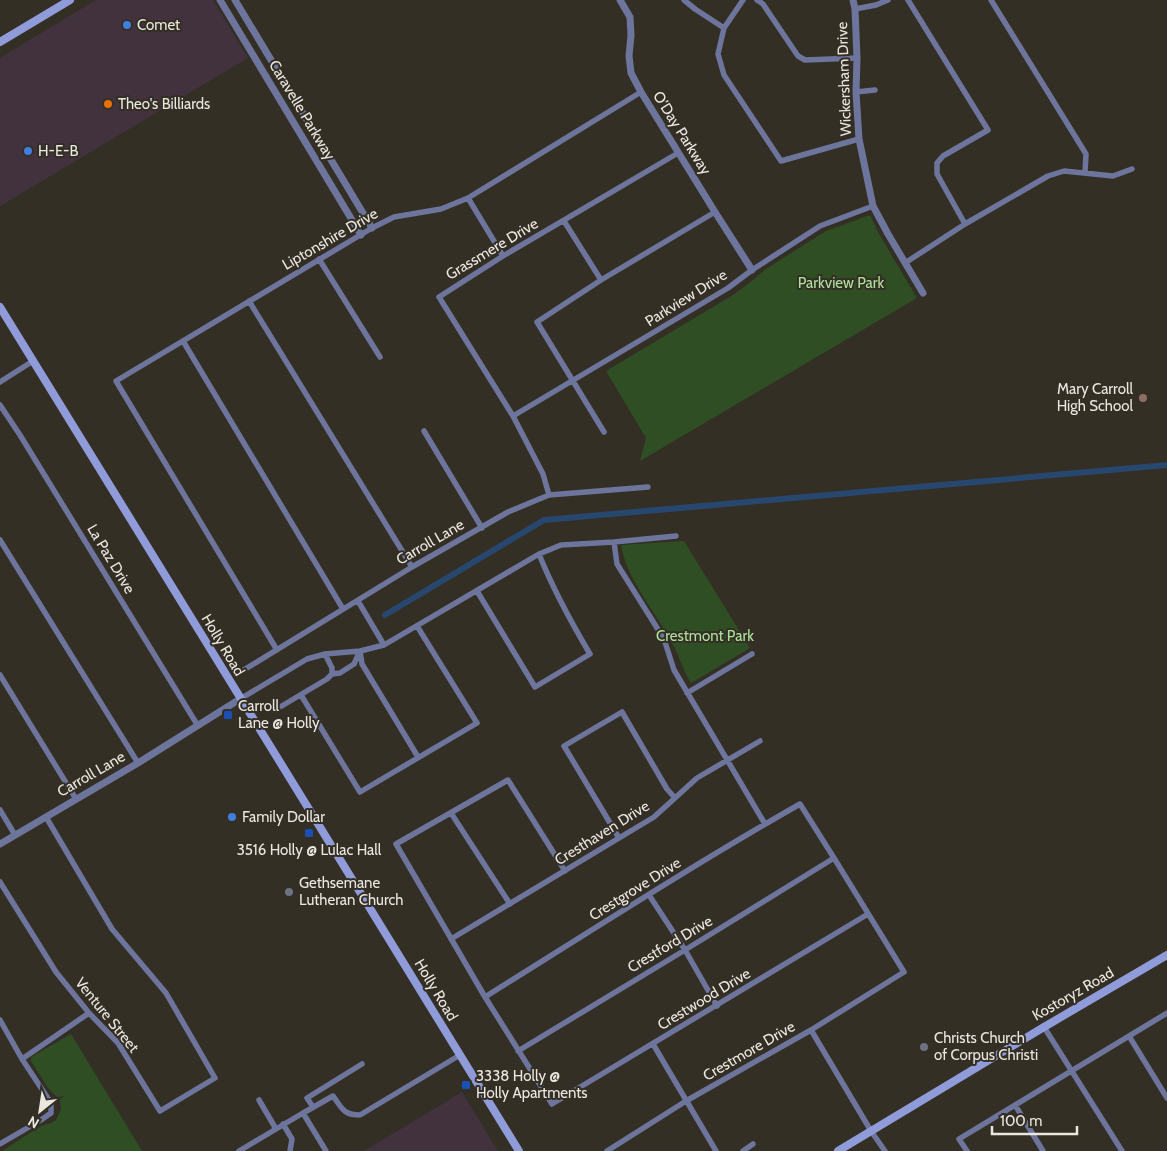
<svg xmlns="http://www.w3.org/2000/svg" width="1167" height="1151" font-family="Cabin,sans-serif">
  <style>
    .commercial { fill: #41323e }
    .green { fill: #2f4e24 }
    .lines { fill: none; stroke-linecap: round; stroke-linejoin: round }
    .canal { stroke: #28476f; stroke-width: 6 }
    .minor { stroke: #6d759c; stroke-width: 5.5 }
    .tertiary { stroke: #6d759c; stroke-width: 7 }
    .secondary { stroke: #909bda; stroke-width: 8 }
    .shop-dot { fill: #3f7fe0; stroke: #342f25; stroke-width: 2 }
    .food-dot { fill: #e8710a; stroke: #342f25; stroke-width: 2 }
    .education-dot { fill: #8d6e63; stroke: #342f25; stroke-width: 2 }
    .transit-dot { fill: #1a4fb4; stroke: #342f25; stroke-width: 2 }
    .worship-dot { fill: #6b7280; stroke: #342f25; stroke-width: 2 }
    .labels { text-anchor: middle; dominant-baseline: central; stroke-width: 4; stroke-linejoin: round; paint-order: stroke }
    .poi-label { font-size: 15px; fill: #eae7e0; stroke: #342f25; text-anchor: start }
    .street-label { font-size: 15px; fill: #eae7e0; stroke: #342f25 }
    .park-label { font-size: 15px; fill: #ace09b; stroke: #342f25 }
  </style>
  <rect width="100%" height="100%" fill="#342f25"/>
  <path class="commercial" d="M96 0H213L248 58 0 206V58Z
    M462 1092 498 1151H364Z"/>
  <path class="green" d="M870 215 879 234 917 298 640 461 646 438 606 371 733 295 748 284 766 269 826 231Z
    M684 541 750 648 691 683C683 671 680 657 673 645 657 613 627 581 621 545Z
    M71 1034 142 1151H2L41 1126 51 1123 56 1120 61 1109 60 1100 48 1088 31 1061V1057Z"/>
  <g class="lines">
    <path class="canal" d="M385 615 544 520 1167 465"/>
    <path class="minor" d="M684 0 695 9 724 28
      M743 0 724 28 718 54 724 75 781 161 859 139
      M757 0 763 4 798 56 805 60 857 58
      M908 0 988 130 943 156 937 163V174L965 224
      M991 0 1086 154 1085 172
      M855 9 876 5 888 0
      M856 92 875 90
      M468 198 503 256
      M564 221 601 280
      M319 259 380 357
      M905 263 965 224 1048 176 1064 171 1113 176 1132 169
      M249 301 412 567
      M183 341 343 609
      M0 382 33 361
      M0 405 20 435 198 726
      M513 416 728 288 752 270 820 226 873 206
      M424 431 482 528
      M604 432 537 322 601 280 715 212
      M549 495 543 474 513 416 439 297 503 256 678 153
      M0 540 138 763
      M614 542 617 564 664 639 674 670 765 824
      M477 591 535 687 590 654C571 622 553 589 539 554
      M358 601 384 645
      M277 650 116 381 372 228 394 217 441 209 468 198 641 92
      M360 651 362 664 418 757
      M242 671 412 567 508 512 549 495 648 487
      M332 674 340 673 354 664 360 651
      M0 675 76 799
      M687 693 752 654
      M301 695 360 792 477 723 417 626
      M240 699 307 659 325 654 360 651 384 645 539 554 561 545 614 542 676 536
      M275 710 327 679 332 674V668L325 654
      M0 810 15 835
      M451 813 510 904
      M619 838 564 746 622 712 667 789 675 798
      M565 871 508 780 396 844 485 997 552 1104 868 914
      M0 882 56 972 89 1013 118 1043 160 1111 215 1078 166 993 112 929 46 817
      M649 895 685 950 717 1006
      M451 939 654 817 697 778 760 741
      M485 997C589 932 693 865 800 804L834 858 904 972 811 1030 686 1101 607 1151
      M0 1020 22 1059 51 1103V1113L41 1120 0 1144
      M1044 1027 1122 1151
      M811 1030 871 1131 885 1151
      M1129 1036 1167 1098
      M653 1044 716 1151
      M518 1051 685 950 834 858
      M22 1059 89 1013
      M259 1100 276 1129
      M1015 1105 1043 1151
      M313 1107 307 1098 362 1064
      M283 1124 292 1139 290 1151
      M239 1151 303 1113
      M326 1151 303 1113 333 1096C342 1108 343 1115 360 1115L460 1055
      M743 1151 753 1144
      M967 1151 959 1139 1167 1013"/>
    <path class="tertiary" d="M220 0 361 235
      M235 0 372 228
      M620 0 630 17 631 35 629 56 631 73 641 92 715 212 752 270
      M853 0 855 9 857 58 856 92 859 139 873 206 888 234 923 293
      M0 844 138 763 240 699"/>
    <path class="secondary" d="M0 42 70 0
      M0 307C171 589 347 869 519 1151
      M838 1151 1044 1027 1167 955"/>
  </g>
  <g class="shop-dot">
    <circle cx="127" cy="25" r="5"/>
    <circle cx="28" cy="151" r="5"/>
    <circle cx="232" cy="817" r="5"/>
  </g>
  <circle class="food-dot" cx="108" cy="104" r="5"/>
  <circle class="education-dot" cx="1143" cy="398" r="5"/>
  <g class="transit-dot">
    <rect x="223" y="710" width="10" height="10" rx="2.5"/>
    <rect x="304" y="828" width="10" height="10" rx="2.5"/>
    <rect x="461" y="1080" width="10" height="10" rx="2.5"/>
  </g>
  <g class="worship-dot">
    <circle cx="289" cy="892" r="5"/>
    <circle cx="924" cy="1047" r="5"/>
  </g>
  <g class="labels">
    <g class="poi-label">
      <text x="137" y="25">Comet</text>
      <text x="118" y="104">Theo's Billiards</text>
      <text x="38" y="151">H-E-B</text>
      <text x="1133" y="389" text-anchor="end">Mary Carroll<tspan x="1133" dy="17">High School</tspan></text>
      <text x="238" y="706">Carroll<tspan x="238" dy="17">Lane @ Holly</tspan></text>
      <text x="242" y="817">Family Dollar</text>
      <text x="309" y="850" text-anchor="middle">3516 Holly @ Lulac Hall</text>
      <text x="299" y="883">Gethsemane<tspan x="299" dy="17">Lutheran Church</tspan></text>
      <text x="934" y="1038">Christs Church<tspan x="934" dy="17">of Corpus Christi</tspan></text>
      <text x="476" y="1076">3338 Holly @<tspan x="476" dy="17">Holly Apartments</tspan></text>
    </g>
    <g class="street-label">
      <text transform="translate(844 79) rotate(-92)">Wickersham Drive</text>
      <text transform="translate(302 110) rotate(59)">Caravelle Parkway</text>
      <text transform="translate(682 133) rotate(58)">O'Day Parkway</text>
      <text transform="translate(330 239) rotate(-30)">Liptonshire Drive</text>
      <text transform="translate(492 249) rotate(-31)">Grassmere Drive</text>
      <text transform="translate(686 298) rotate(-32)">Parkview Drive</text>
      <text transform="translate(430 542) rotate(-30)">Carroll Lane</text>
      <text transform="translate(111 559) rotate(59)">La Paz Drive</text>
      <text transform="translate(223 645) rotate(59)">Holly Road</text>
      <text transform="translate(91 774) rotate(-30)">Carroll Lane</text>
      <text transform="translate(602 833) rotate(-32)">Cresthaven Drive</text>
      <text transform="translate(635 889) rotate(-32)">Crestgrove Drive</text>
      <text transform="translate(670 944) rotate(-31)">Crestford Drive</text>
      <text transform="translate(436 990) rotate(59)">Holly Road</text>
      <text transform="translate(1073 994) rotate(-30)">Kostoryz Road</text>
      <text transform="translate(704 999) rotate(-31)">Crestwood Drive</text>
      <text transform="translate(107 1015) rotate(51)">Venture Street</text>
      <text transform="translate(749 1051) rotate(-30)">Crestmore Drive</text>
    </g>
    <g class="park-label">
      <text x="841" y="283">Parkview Park</text>
      <text x="705" y="636">Crestmont Park</text>
    </g>
  </g>
  <g transform="translate(40 1111) rotate(210)" stroke="#342f25" stroke-width="4" paint-order="stroke">
  <path d="M0-4L9 19L0 12L-9 19Z" fill="#eae7e0"/>
  <text y="-8" font-size="14" font-weight="bold" text-anchor="middle" fill="#eae7e0">N</text>
  </g>
  <path d="M992 1126v8h85v-8" fill="none" stroke="#eae7e0" stroke-width="2.5"/>
  <text x="1000" y="1126" font-size="15" fill="#eae7e0" stroke="#342f25" stroke-width="4" paint-order="stroke">100 m</text>
</svg>
